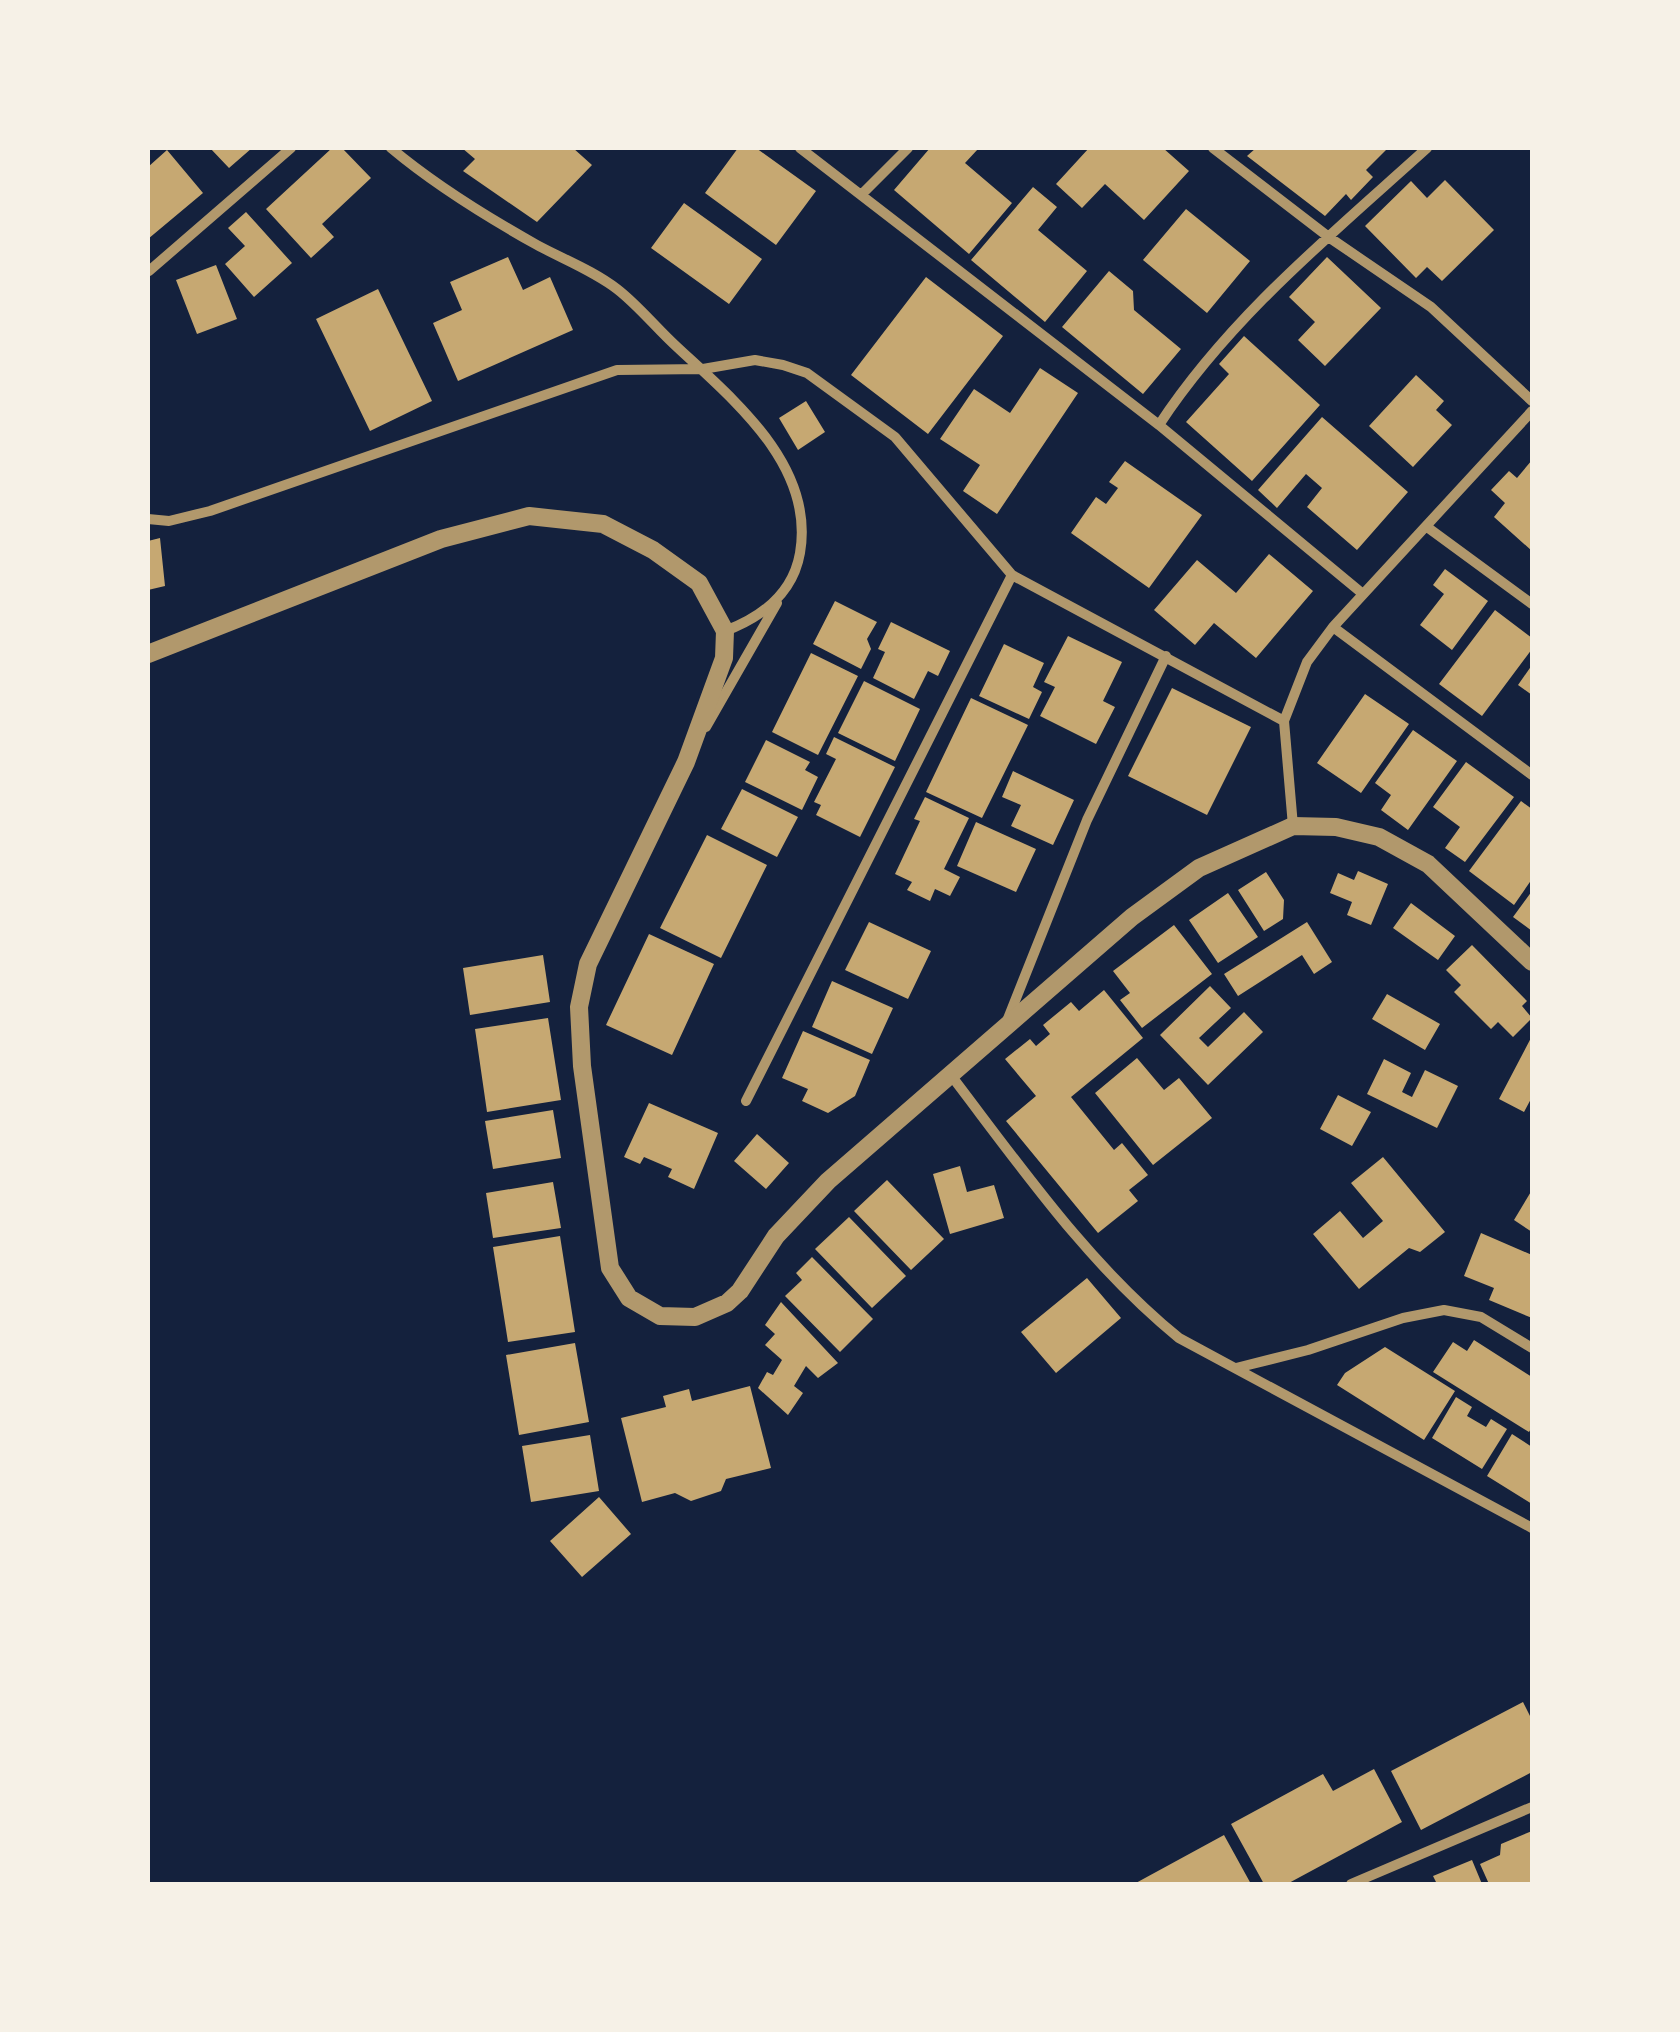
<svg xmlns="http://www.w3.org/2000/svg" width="1680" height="2032" font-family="'Nunito Sans',sans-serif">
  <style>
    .building { fill: #c6a872 }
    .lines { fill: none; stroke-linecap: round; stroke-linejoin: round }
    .minor { stroke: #b1986c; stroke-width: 10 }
    .tertiary { stroke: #b1986c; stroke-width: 18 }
  </style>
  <rect width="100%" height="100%" fill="#14213d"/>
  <path class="building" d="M210 148H252L229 168Z
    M332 148H342L371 178 322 224 334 237 311 258 266 209Z
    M462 148H573L592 165 537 222 463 171 475 159Z
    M738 148H756L816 191 776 245 705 193Z
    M930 148H975L978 149 965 163 1012 203 969 254 894 190Z
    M1089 148H1163L1189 171 1144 220 1105 184 1082 208 1056 184Z
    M1256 148H1388L1366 170 1373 177 1351 200 1346 194 1325 216 1247 156Z
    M167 150 203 193 148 239V167Z
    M1445 180 1494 230 1442 281 1427 267 1416 278 1365 226 1411 181 1427 198Z
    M1033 187 1057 207 1038 230 1087 271 1045 322 971 260Z
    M684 203 762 259 729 304 651 248Z
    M1186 209 1250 261 1207 313 1143 260Z
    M246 212 292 263 254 297 225 264 245 246 228 228Z
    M508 257 523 290 550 277 573 330 458 381 433 323 462 310 450 282Z
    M1327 257 1381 308 1325 366 1298 340 1315 322 1289 297Z
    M216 265 237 319 197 334 176 280Z
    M1109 271 1133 291 1134 310 1181 349 1143 394 1062 327Z
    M926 277 1003 336 928 434 851 375Z
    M378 289 432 401 370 431 316 319Z
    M1244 336 1320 405 1252 481 1186 422 1229 374 1219 364Z
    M1040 368 1078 393 997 514 963 491 980 465 940 439 974 389 1010 413Z
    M1416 375 1444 401 1436 410 1452 425 1413 467 1369 426Z
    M806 401 825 432 798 450 779 418Z
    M1322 417 1408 492 1357 550 1307 507 1322 488 1306 474 1277 508 1258 490Z
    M1532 460V551L1494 517 1505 503 1491 490 1509 471 1517 478Z
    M1125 461 1202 515 1149 588 1071 533 1096 497 1106 504 1118 488 1109 482Z
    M160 538 165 586 148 590V541Z
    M1269 554 1313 591 1256 658 1214 623 1195 645 1154 610 1197 560 1236 593Z
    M1445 569 1488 601 1452 650 1420 625 1444 594 1433 585Z
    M835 601 877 622 867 639 871 649 861 669 813 644Z
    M1495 610 1532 638V649L1482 716 1439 684Z
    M891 622 950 651 938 676 928 671 914 699 873 678 885 652 878 649Z
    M1068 636 1122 662 1103 701 1115 707 1096 744 1040 716 1055 687 1044 682Z
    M1004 644 1044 663 1033 687 1042 692 1029 719 979 696Z
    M811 653 858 676 818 755 772 732Z
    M1532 665V695L1518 685Z
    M864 681 920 709 895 761 838 733Z
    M1172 688 1251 727 1207 815 1128 776Z
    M1365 694 1409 724 1361 793 1317 763Z
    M971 698 1028 725 982 818 926 792Z
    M1413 730 1457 761 1408 830 1381 810 1391 795 1375 783Z
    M834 737 895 767 860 837 816 815 821 805 814 802 836 759 826 754Z
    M766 740 810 762 805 770 818 777 802 810 745 782Z
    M1466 762 1514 797 1465 862 1445 848 1460 827 1433 807Z
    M1013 771 1074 800 1053 845 1011 826 1021 805 1002 797Z
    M742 789 798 817 777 857 721 829Z
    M925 797 969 818 944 869 960 877 950 896 935 889 930 901 907 890 912 882 895 874 920 821 914 819Z
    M1521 801 1532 809V879L1514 905 1469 871Z
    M976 822 1036 849 1016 892 957 866Z
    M707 835 767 865 721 958 660 928Z
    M1358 871 1388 884 1371 925 1347 915 1352 902 1330 893 1338 873 1354 880Z
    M1266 872 1284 900 1283 919 1264 931 1238 890Z
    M1532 891V931L1513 917Z
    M1228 893 1258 937 1218 963 1189 920Z
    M1411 903 1455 936 1438 960 1393 928Z
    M869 922 931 951 908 999 845 970Z
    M1307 922 1332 962 1314 974 1302 955 1238 996 1224 974Z
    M1174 925 1212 974 1142 1028 1120 1000 1130 993 1113 971Z
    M649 934 714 964 672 1055 606 1025Z
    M1472 945 1527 1001 1522 1006 1532 1018 1513 1037 1498 1022 1491 1029 1454 992 1461 985 1446 970Z
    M543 955 550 1002 470 1015 463 968Z
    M832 981 893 1008 872 1054 812 1027Z
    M1210 986 1231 1008 1199 1038 1208 1047 1244 1012 1263 1032 1208 1085 1160 1035Z
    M1104 990 1143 1038 1071 1097 1114 1150 1122 1143 1148 1175 1129 1190 1138 1201 1098 1233 1006 1121 1036 1096 1005 1059 1030 1039 1036 1046 1050 1034 1043 1025 1071 1002 1079 1011Z
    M1387 994 1440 1024 1425 1050 1372 1019Z
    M548 1018 561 1100 487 1112 475 1029Z
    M803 1031 870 1060 855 1096 828 1113 802 1101 808 1089 782 1078Z
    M1532 1036V1097L1524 1112 1499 1099Z
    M1137 1058 1164 1090 1179 1078 1212 1118 1153 1165 1095 1093Z
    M1384 1059 1411 1073 1402 1092 1412 1097 1425 1070 1458 1086 1437 1128 1367 1094Z
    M1338 1095 1371 1112 1352 1146 1320 1129Z
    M649 1103 718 1133 694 1189 668 1177 672 1169 644 1157 640 1164 624 1157Z
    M553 1110 561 1158 493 1169 485 1121Z
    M757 1134 789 1163 766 1189 734 1161Z
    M1383 1157 1445 1232 1420 1252 1409 1248 1359 1289 1313 1234 1340 1211 1363 1238 1383 1221 1351 1183Z
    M960 1166 967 1192 994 1185 1004 1218 950 1234 933 1174Z
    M887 1180 944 1239 911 1270 854 1211Z
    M553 1182 561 1228 493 1238 486 1193Z
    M1532 1190V1232L1514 1220Z
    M849 1217 906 1276 872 1308 815 1249Z
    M1481 1233 1532 1255V1318L1489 1300 1494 1288 1464 1276Z
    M560 1236 575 1332 508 1342 493 1247Z
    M812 1257 873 1319 840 1352 785 1296 802 1280 796 1273Z
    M1087 1278 1121 1318 1056 1373 1021 1332Z
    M781 1302 838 1363 818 1378 806 1366 794 1386 803 1393 788 1415 758 1388 767 1372 773 1375 782 1360 765 1345 775 1334 765 1325Z
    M1474 1340 1532 1377V1427L1529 1432 1433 1372 1453 1342 1467 1351Z
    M575 1343 589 1422 519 1435 506 1355Z
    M1385 1347 1455 1391 1424 1440 1337 1385 1345 1373Z
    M750 1386 771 1468 726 1479 721 1491 691 1501 675 1493 642 1502 621 1418 666 1407 663 1396 689 1389 692 1401Z
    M1456 1397 1472 1407 1467 1416 1486 1427 1491 1419 1507 1429 1482 1469 1432 1438Z
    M1512 1434 1532 1447V1504L1487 1476Z
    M590 1435 599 1491 531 1502 522 1446Z
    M599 1497 631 1534 582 1577 550 1541Z
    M1523 1702 1532 1720V1772L1421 1830 1391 1771Z
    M1374 1769 1402 1822 1287 1884H1264L1231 1824 1323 1774 1333 1791Z
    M1532 1831V1884H1489L1480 1864 1500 1855 1501 1844Z
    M1224 1835 1251 1884H1134Z
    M1472 1860 1482 1884H1437L1433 1876Z"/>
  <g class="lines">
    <path class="minor" d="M391 148C435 185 487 217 537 245 563 259 594 271 617 289 639 306 657 329 677 347 735 401 815 466 800 553 793 593 762 617 725 631
      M800 148 1159 425 1363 594
      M1213 148 1330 238 1431 307 1532 401
      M861 195 908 148
      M149 271 291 148
      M1159 425C1230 317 1332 234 1427 148
      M148 519 169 521 210 511 617 370 703 369 755 360 783 365 807 373 895 437 1012 575 1284 721
      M1427 527 1532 604
      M1333 627 1532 775
      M706 727 777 603
      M1293 826 1284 721 1307 662 1333 627 1532 411
      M1007 1021 1087 820 1166 656
      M950 1074C1021 1167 1088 1264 1179 1338L1532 1528
      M746 1101 1012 575
      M1236 1368 1308 1350 1403 1318 1444 1310 1481 1317 1532 1348
      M1351 1884 1532 1807"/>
    <path class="tertiary" d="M148 654 441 539 529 516 603 524 653 550 699 583 725 631 724 658 686 762 588 964 579 1007 582 1066 610 1268 629 1298 660 1316 695 1317 727 1303 740 1291 776 1236 828 1181 1132 917 1199 868 1293 826 1336 827 1379 837 1428 864 1532 962"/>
  </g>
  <rect width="1680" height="2032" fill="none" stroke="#f6f1e7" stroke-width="300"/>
</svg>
